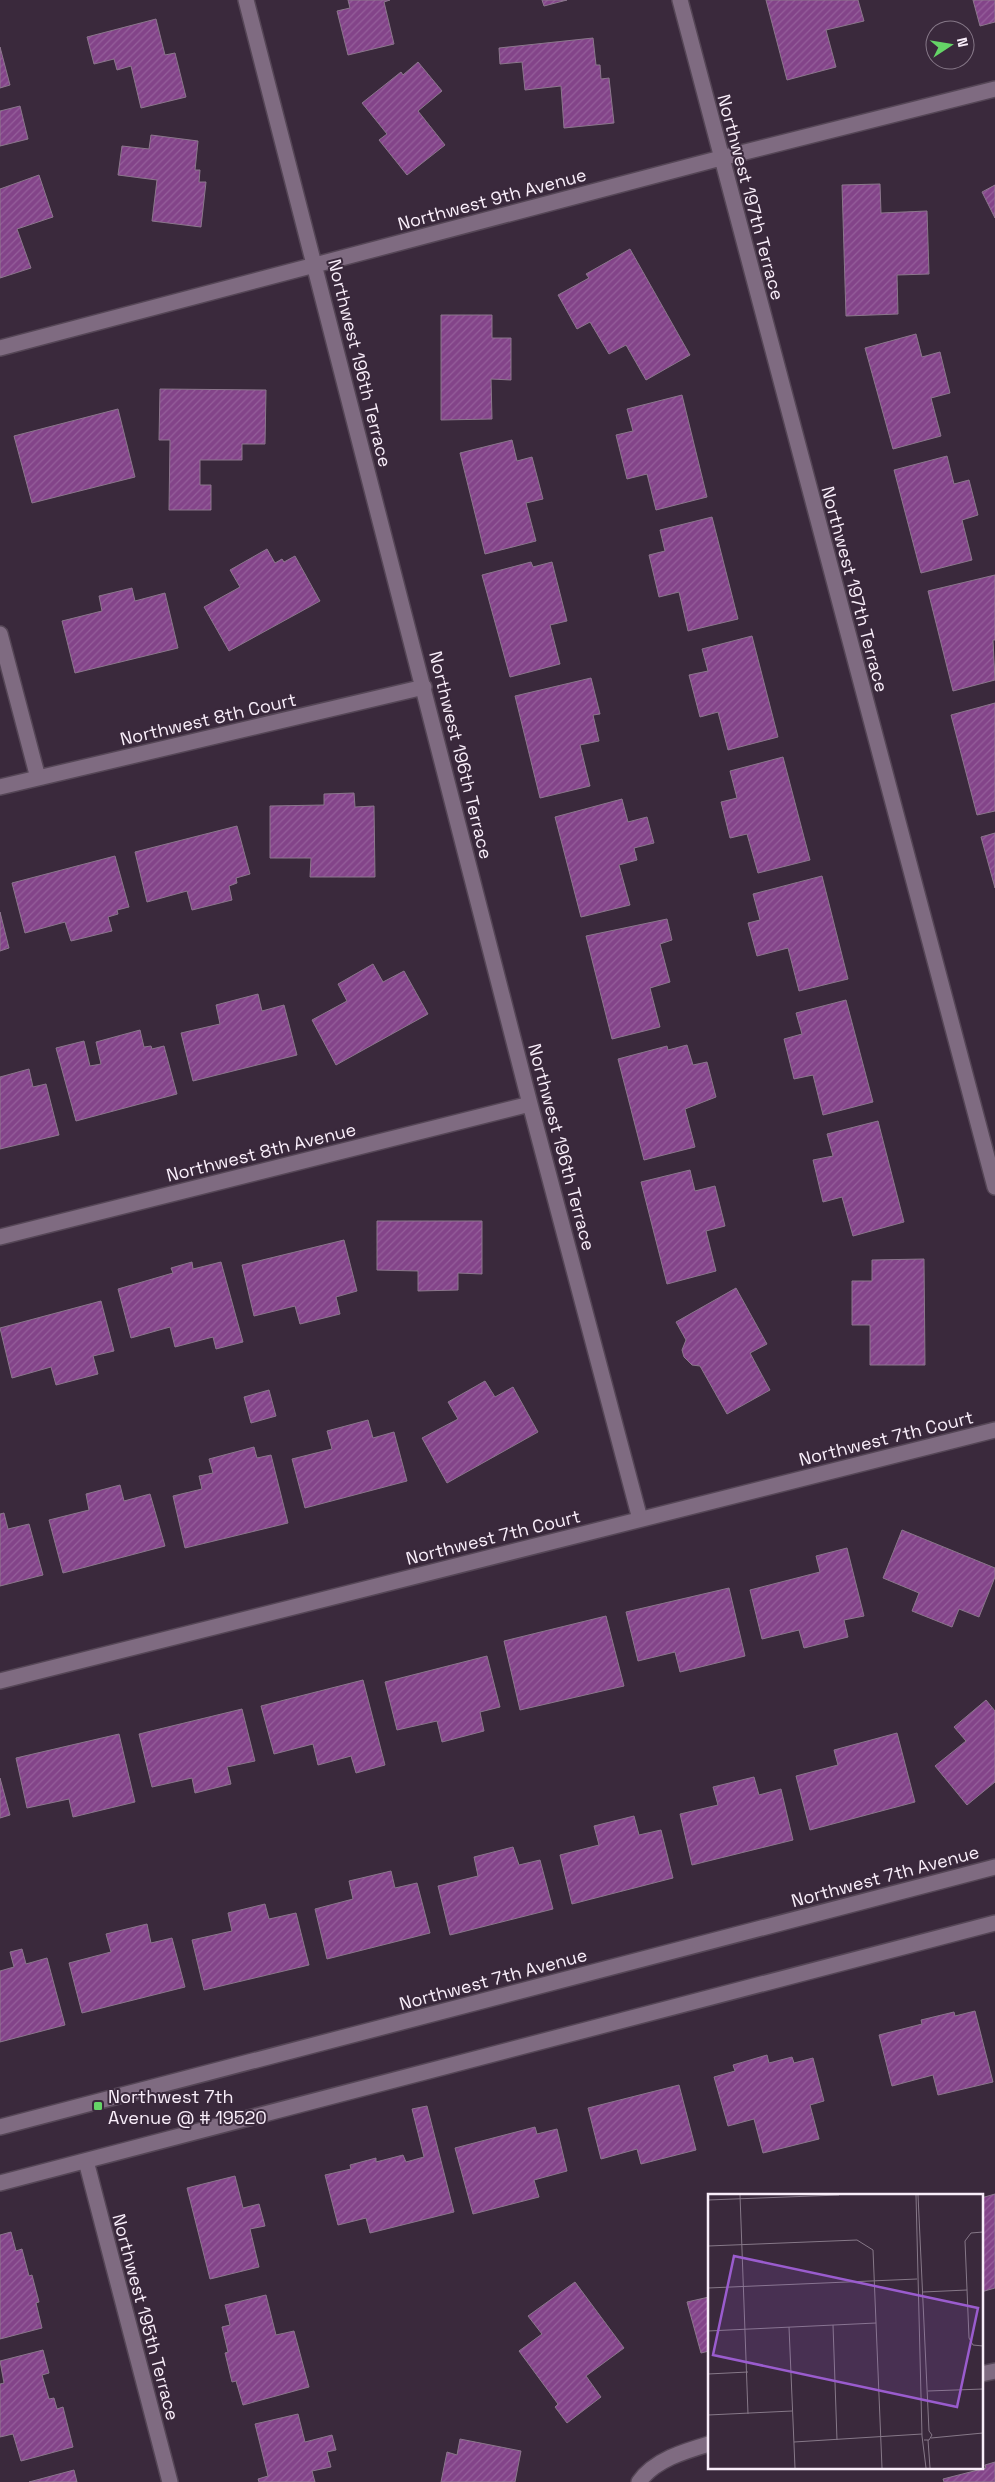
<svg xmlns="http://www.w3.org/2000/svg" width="995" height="2482" font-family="'Space Grotesk',sans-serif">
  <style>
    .building { fill: url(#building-hatch); stroke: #8b778c }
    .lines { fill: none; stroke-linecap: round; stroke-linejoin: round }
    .minor-casing { stroke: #554656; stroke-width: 18 }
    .minor { stroke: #7f6b81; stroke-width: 15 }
    .poi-dot { fill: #65d467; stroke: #3a293c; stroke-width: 2 }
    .labels { text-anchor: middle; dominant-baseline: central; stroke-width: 4; stroke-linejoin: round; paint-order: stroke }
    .street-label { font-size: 18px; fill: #f9eefa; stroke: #3a293c }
    .poi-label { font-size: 18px; fill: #f9eefa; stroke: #3a293c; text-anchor: start }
    .inset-road { fill: none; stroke: #867888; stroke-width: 1 }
    .view { fill: #9a5cce; fill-opacity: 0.15; stroke: #9a5cce; stroke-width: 2.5 }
    .inset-edge { fill: none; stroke: #f9eefa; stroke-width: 2.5 }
  </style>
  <defs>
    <pattern id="building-hatch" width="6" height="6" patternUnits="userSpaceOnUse" patternTransform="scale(1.25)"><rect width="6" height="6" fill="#834489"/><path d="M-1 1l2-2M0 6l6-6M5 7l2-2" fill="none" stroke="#955f9b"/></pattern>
  </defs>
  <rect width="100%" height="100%" fill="#3a293c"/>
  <path class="building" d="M348 0H390L384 2 394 44 348 55 337 11 350 8Z
    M542 0H567L544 6Z
    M766 0H858L864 21 826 30 836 67 787 80Z
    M973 0H995V22L980 26Z
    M156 19 165 55 175 53 186 97 141 108 131 66 117 70 114 59 94 64 87 37Z
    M593 38 596 65H600L601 79 609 78 614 123 564 128 561 86 525 90 522 62 500 64 499 48Z
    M0 47 10 85 0 88Z
    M418 62 442 91 418 111 445 145 407 175 379 140 387 134 362 103 401 72 403 75Z
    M20 106 28 139 0 146V111Z
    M151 135 198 141 195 170H200L199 182H206L201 227 152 221 157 180 118 175 122 146 149 149Z
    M39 175 53 217 17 229 31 268 0 278V189Z
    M880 184 881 213 927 211 929 274 897 275 898 314 846 316 842 185Z
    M995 185V218L982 192Z
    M630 249 690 355 646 380 626 345 609 354 590 322 577 329 558 295 589 278 586 274Z
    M441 315H492V338H511V380L491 379 492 419 441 420Z
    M916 334 922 357 940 352 950 393 931 398 941 436 893 449 865 348Z
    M160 389 266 390 265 444H242V460H200V485H211V510H169L170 440H159Z
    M682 395 707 497 656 510 647 474 627 479 616 435 633 431 627 409Z
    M118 409 135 477 32 503 14 436Z
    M512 440 517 461 532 457 543 499 526 503 536 541 485 554 460 453Z
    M947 456 954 484 969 480 978 515 962 520 972 560 921 573 894 470Z
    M712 517 738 619 688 631 679 592 659 597 649 555 665 551 660 530Z
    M267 549 275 563 282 559 284 562 295 556 320 601 229 651 204 607 240 587 230 570Z
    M531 562 533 567 552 562 567 621 550 625 560 664 510 677 482 575Z
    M995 575V640H993L995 680 953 691 928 591Z
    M132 588 135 601 165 593 178 648 75 673 62 621 102 611 99 596Z
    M752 636 778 737 728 750 718 712 700 717 689 675 708 671 702 649Z
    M591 678 600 714 593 715 599 741 580 745 590 786 540 798 515 696Z
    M995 703V811L977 815 951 715Z
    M783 757 810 860 758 873 747 834 730 838 721 802 737 798 730 771Z
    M354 793 355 807 374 806 375 877H310L311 858H270V806L324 805V794Z
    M622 799 628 822 647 817 654 843 634 848 637 860 619 865 630 905 581 917 555 817Z
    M237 826 250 874 236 878 237 883 229 886 232 900 192 910 187 891 147 902 135 852Z
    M995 833V888L981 837Z
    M115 856 129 907 117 910 118 914 108 917 112 931 71 941 65 922 25 933 12 883Z
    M822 876 848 979 799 991 788 948 757 956 748 923 760 920 753 894Z
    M0 912 9 948 0 951Z
    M667 919 672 940 660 944 670 982 650 988 660 1027 612 1039 586 936Z
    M373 964 383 982 404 971 428 1014 336 1065 312 1020 347 1001 338 984Z
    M258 994 262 1011 284 1005 297 1055 193 1081 181 1033 220 1024 216 1005Z
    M846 1000 873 1102 823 1115 813 1075 794 1079 784 1039 802 1034 796 1013Z
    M140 1030 144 1047 151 1046 152 1049 164 1046 177 1094 76 1121 56 1048 84 1041 90 1066 101 1064 96 1042Z
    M687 1045 693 1065 707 1062 716 1097 685 1109 695 1147 644 1160 618 1059 667 1046 668 1050Z
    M29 1069 33 1087 46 1084 59 1135 0 1149V1077Z
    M878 1121 904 1222 853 1236 842 1197 823 1202 813 1160 833 1156 827 1134Z
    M690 1170 695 1191 715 1186 725 1226 706 1231 716 1271 667 1284 641 1182Z
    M377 1221H482V1274L458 1273V1290L418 1291V1271L377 1270Z
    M344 1240 357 1291 336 1297 340 1314 300 1324 295 1306 254 1316 242 1265Z
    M924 1259 925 1365H870V1325H852V1281H872V1260Z
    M192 1262 193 1269 221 1262 243 1342 216 1349 213 1337 175 1347 170 1327 131 1338 118 1289 173 1273 171 1268Z
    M736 1288 767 1344 750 1353 770 1390 727 1414 700 1366 692 1365 684 1357 682 1350 686 1340 676 1322Z
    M101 1301 114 1351 93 1356 98 1374 56 1385 51 1367 12 1378 0 1328Z
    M485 1381 495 1397 513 1387 538 1432 447 1483 422 1438 458 1419 448 1402Z
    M269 1390 276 1416 251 1423 244 1397Z
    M368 1420 373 1438 394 1432 407 1481 305 1508 292 1459 332 1449 327 1431Z
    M254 1447 257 1458 271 1455 288 1523 185 1548 173 1496 202 1489 199 1476 213 1473 209 1459Z
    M120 1485 124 1501 150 1494 165 1546 63 1573 49 1520 89 1510 86 1494Z
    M4 1513 8 1529 29 1524 43 1575 0 1586V1514Z
    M902 1530 995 1568V1577L979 1617 959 1609 952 1627 912 1611 919 1593 883 1578Z
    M847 1548 864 1616 844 1620 848 1637 804 1648 799 1630 762 1639 750 1590 820 1572 816 1556Z
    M729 1588 745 1656 680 1672 675 1652 638 1661 626 1612Z
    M606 1616 624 1686 520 1710 504 1641Z
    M487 1656 500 1707 480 1712 484 1731 442 1742 437 1721 397 1730 385 1682Z
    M363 1680 385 1765 356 1773 351 1756 318 1765 313 1744 274 1754 261 1706Z
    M986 1700 995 1711V1782L967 1805 935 1766 966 1741 954 1727Z
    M242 1709 255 1761 227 1767 231 1784 195 1793 192 1778 152 1787 139 1734Z
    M897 1733 915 1802 810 1830 796 1776 838 1765 834 1750Z
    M119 1734 135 1802 73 1817 69 1799 27 1808 16 1758Z
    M754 1777 759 1795 781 1789 793 1840 692 1865 680 1814 718 1805 713 1787Z
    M0 1778 10 1815 0 1818Z
    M634 1816 639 1835 661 1830 673 1878 572 1904 560 1855 599 1845 594 1826Z
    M513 1847 519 1865 540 1860 553 1909 450 1935 438 1886 478 1876 474 1857Z
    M391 1871 395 1888 417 1883 430 1933 327 1959 315 1909 353 1899 349 1881Z
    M265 1904 269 1919 296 1913 309 1965 204 1990 192 1940 232 1931 228 1913Z
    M147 1924 151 1943 172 1938 185 1987 82 2013 69 1963 111 1952 106 1934Z
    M22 1949 26 1964 47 1958 65 2025 0 2042V1971L14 1967 10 1952Z
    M975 2011 993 2082 938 2095 933 2075 892 2086 879 2035 922 2024 921 2020 954 2012 955 2016Z
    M767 2055 769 2063 792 2057 794 2063 813 2058 824 2101 810 2105 819 2139 763 2153 754 2119 728 2126 714 2077 735 2071 733 2065Z
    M679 2085 696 2150 641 2164 637 2149 601 2159 588 2108Z
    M427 2106 454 2212 370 2233 366 2218 338 2225 325 2175 351 2169 350 2165 376 2158V2162L403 2155 406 2162 424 2157 412 2109Z
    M535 2127 537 2134 557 2129 567 2171 534 2180 539 2197 473 2214 455 2148Z
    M235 2176 243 2208 259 2204 265 2226 250 2229 259 2267 210 2279 187 2188Z
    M995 2194V2288L981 2292V2198Z
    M11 2232 16 2251 22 2249 29 2276 32 2275 39 2302 36 2303 42 2328 0 2339V2235Z
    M575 2282 624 2348 586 2376 601 2397 567 2423 555 2407 558 2404 519 2351 542 2334 528 2316Z
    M266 2295 276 2335 294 2331 309 2387 243 2405 236 2381 232 2382 225 2353 228 2352 222 2327 230 2325 225 2305Z
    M709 2297V2351L701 2353 687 2302Z
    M43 2350 49 2373 42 2375 49 2399 54 2398 57 2409 63 2407 73 2447 21 2461 13 2434 0 2437V2384L4 2383 0 2361Z
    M298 2414 305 2442 332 2435 336 2450 327 2452 331 2467 312 2471 315 2482H259L258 2479 268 2476 255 2424Z
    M460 2439 521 2451 515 2482H441L447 2452 457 2455Z
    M995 2462V2482H944L943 2479 986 2468 985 2465Z
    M74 2470 77 2482H29Z"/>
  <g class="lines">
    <defs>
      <path id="minor" d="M246 0 530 1104 640 1519
        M680 0 995 1187
        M0 348 721 158 995 89
        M0 634 38 778
        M0 787 424 687
        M0 1237 530 1104
        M0 1681 995 1430
        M0 2127 995 1867
        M86 2161 170 2482
        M0 2183 995 1923
        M981 2374 995 2371
        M639 2482C654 2460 685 2451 709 2444"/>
    </defs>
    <use href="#minor" class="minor-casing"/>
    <use href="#minor" class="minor"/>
  </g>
  <rect class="poi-dot" x="93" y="2101" width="10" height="10" rx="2.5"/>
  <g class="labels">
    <g class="street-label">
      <text transform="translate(751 197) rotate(75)">Northwest 197th Terrace</text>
      <text transform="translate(492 199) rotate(-15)">Northwest 9th Avenue</text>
      <text transform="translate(360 363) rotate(76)">Northwest 196th Terrace</text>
      <text transform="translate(855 589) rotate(75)">Northwest 197th Terrace</text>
      <text transform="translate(208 719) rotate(-13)">Northwest 8th Court</text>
      <text transform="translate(461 755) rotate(76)">Northwest 196th Terrace</text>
      <text transform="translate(562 1147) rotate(75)">Northwest 196th Terrace</text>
      <text transform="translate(261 1152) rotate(-14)">Northwest 8th Avenue</text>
      <text transform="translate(886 1438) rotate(-14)">Northwest 7th Court</text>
      <text transform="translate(493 1537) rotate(-14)">Northwest 7th Court</text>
      <text transform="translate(885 1876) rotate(-15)">Northwest 7th Avenue</text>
      <text transform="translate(493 1979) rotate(-15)">Northwest 7th Avenue</text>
      <text transform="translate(146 2317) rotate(75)">Northwest 195th Terrace</text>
    </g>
    <g class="poi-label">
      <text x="108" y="2096">Northwest 7th<tspan x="108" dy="21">Avenue @ # 19520</tspan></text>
    </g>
  </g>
  <g transform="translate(708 2194)">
    <rect width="275" height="275" fill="#3a293c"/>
    <path class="inset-road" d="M32 1 40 220M208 1 214 242 218 274M210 1 221 237 224 241 221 246H216M0 6 131 1M275 38 263 39 257 47 261 144 265 151 275 152M0 52 149 46 165 56 174 274M0 94 209 85M215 98 259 96M125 131 129 246M81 133 87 274M0 137 168 129M0 180 40 178M220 197 275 195M0 221 84 217M223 244 275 239M220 246 222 274M86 248 214 240"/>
    <path class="view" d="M26 62 270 114 249 213 5 161Z"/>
    <rect width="275" height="275" class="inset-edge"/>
  </g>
  <g transform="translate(950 45) rotate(78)"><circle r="24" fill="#3a293c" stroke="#867888"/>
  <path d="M0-4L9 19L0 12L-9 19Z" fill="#65d467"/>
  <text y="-8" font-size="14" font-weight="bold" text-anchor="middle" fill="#f9eefa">N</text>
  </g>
</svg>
